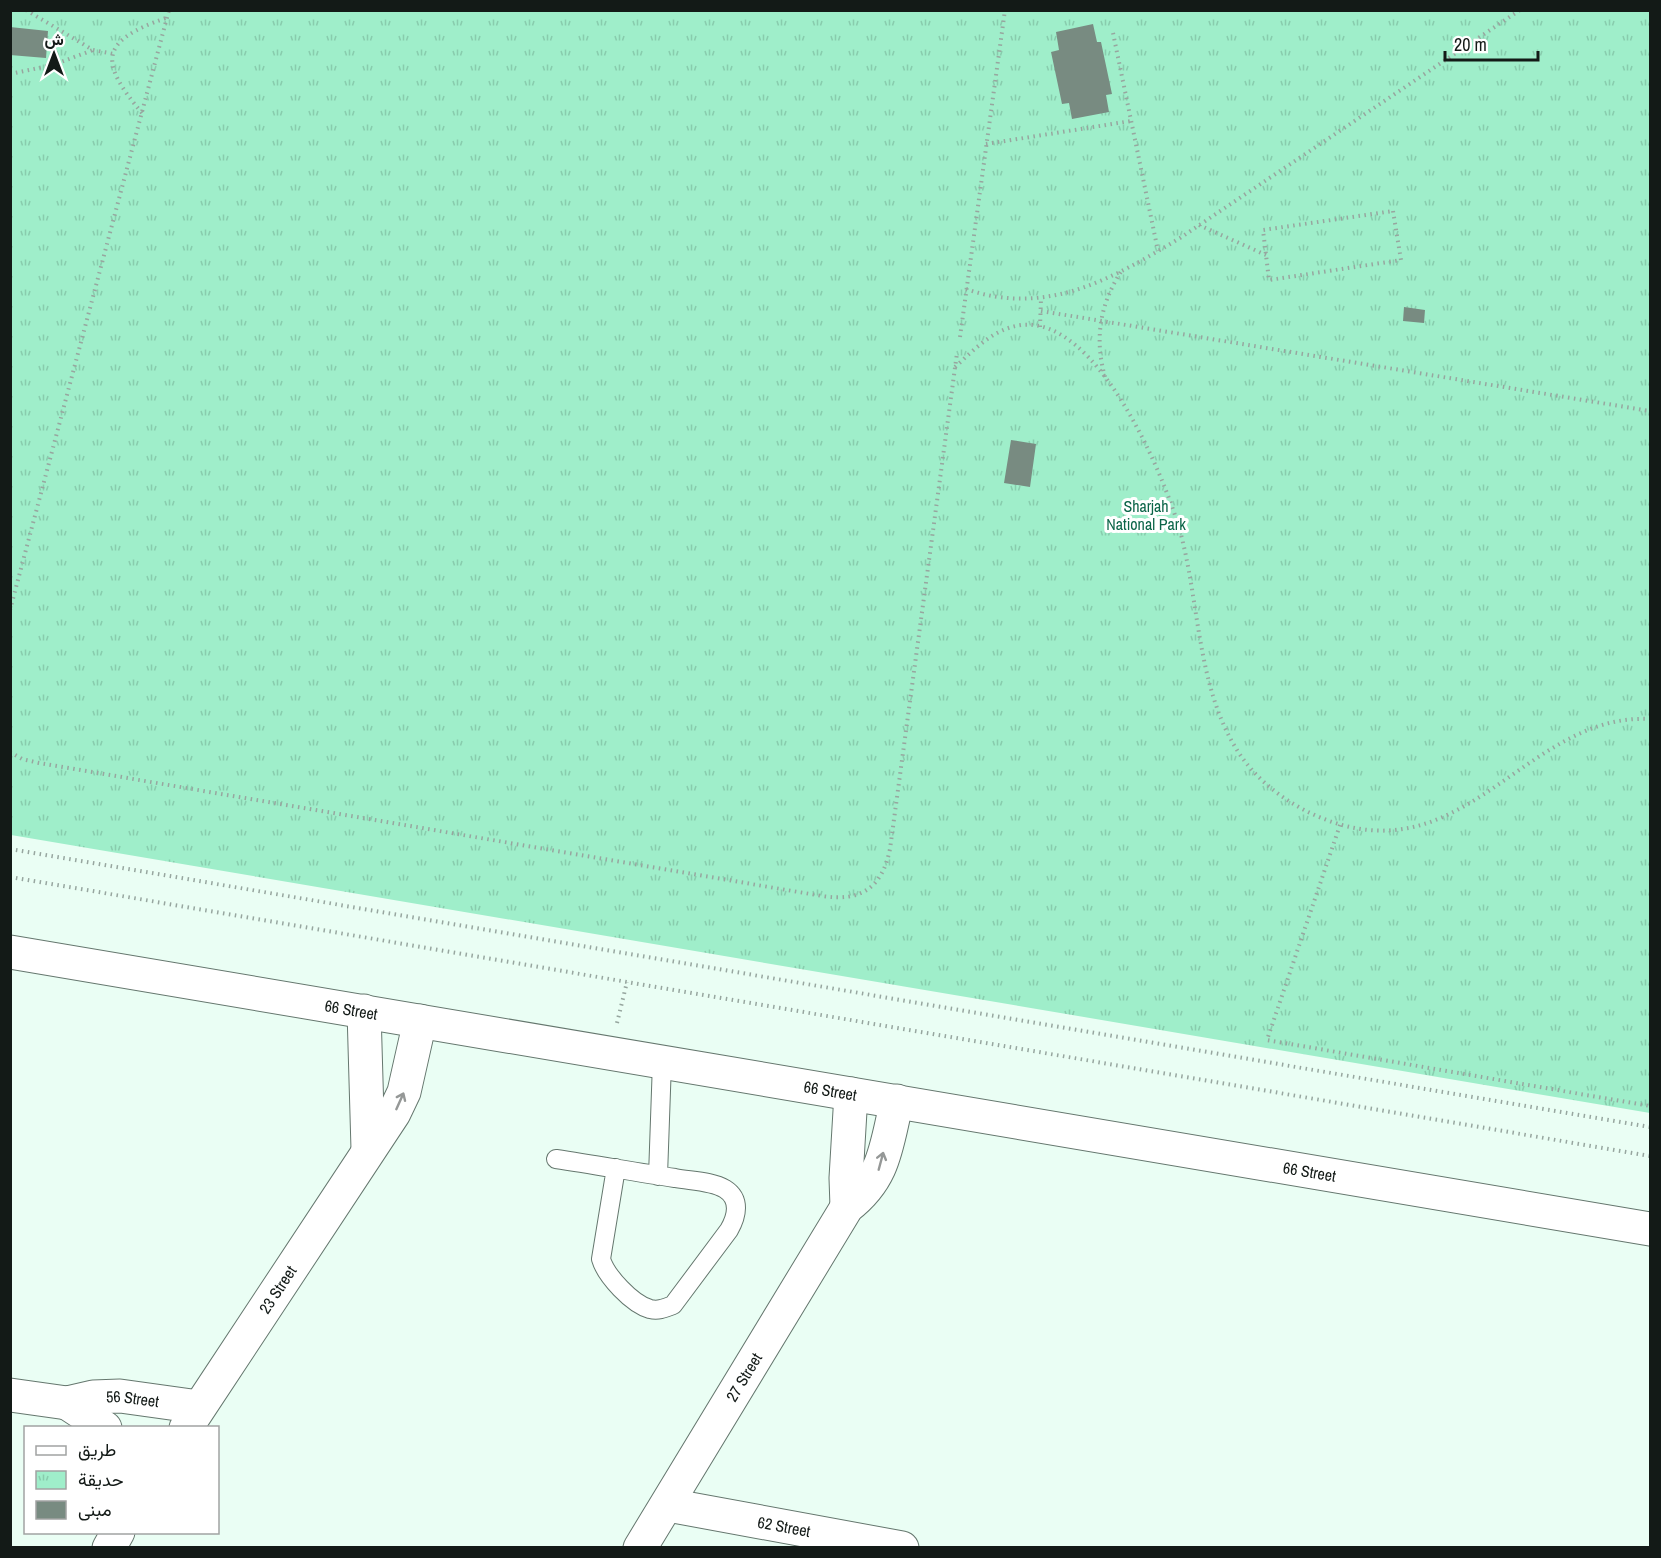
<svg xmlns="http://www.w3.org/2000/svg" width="1661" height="1558" font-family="'Archivo Narrow',Vazirmatn,sans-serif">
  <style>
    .park { fill: url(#park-tufts) }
    .building { fill: #788b81 }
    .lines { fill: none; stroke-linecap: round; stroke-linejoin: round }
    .lane-casing { stroke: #65776e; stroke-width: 20 }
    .street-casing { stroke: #65776e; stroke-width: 35 }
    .secondary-casing { stroke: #65776e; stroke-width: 35 }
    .path { stroke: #97a69f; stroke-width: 4; stroke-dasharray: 1.5 4.5; stroke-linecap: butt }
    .lane { stroke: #fff; stroke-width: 18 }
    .street { stroke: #fff; stroke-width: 33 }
    .secondary { stroke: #fff; stroke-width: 33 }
    .oneway { stroke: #959897 }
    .labels { text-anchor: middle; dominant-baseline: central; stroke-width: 6; stroke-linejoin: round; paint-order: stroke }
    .park-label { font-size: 16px; fill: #0b6548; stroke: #fff }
    .street-label { font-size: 16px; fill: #131a17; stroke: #fff }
  </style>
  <defs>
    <pattern id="park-tufts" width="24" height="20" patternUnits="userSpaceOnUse" patternTransform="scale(1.5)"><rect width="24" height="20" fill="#9feeca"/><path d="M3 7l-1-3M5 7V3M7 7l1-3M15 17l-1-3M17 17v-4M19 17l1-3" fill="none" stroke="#88ccad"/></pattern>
  </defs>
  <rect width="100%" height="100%" fill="#eafef4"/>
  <path class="park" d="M10 11H1650V1113L11 835Z"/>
  <path class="building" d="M1093 24 1097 42H1101L1112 94 1106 95 1109 112 1072 119 1069 103 1062 104 1051 52 1059 50 1056 32Z
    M10 27 48 31 46 58 10 55Z
    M1404 307 1425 310 1424 323 1403 321Z
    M1011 440 1036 444 1030 487 1004 483Z"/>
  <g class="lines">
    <defs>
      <path id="lane" d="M556 1159C596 1165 635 1172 675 1178 691 1181 712 1181 725 1189 741 1199 737 1216 729 1230L673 1305C665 1308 659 1311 650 1309 632 1304 606 1276 601 1259L616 1168
        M658 1176 662 1062"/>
      <g id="street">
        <path d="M364 1011 368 1149"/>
        <path d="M847 1207 846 1178 851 1094"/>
        <path id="s1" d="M10 1395 67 1403 93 1397 120 1396 199 1407"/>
        <path d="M67 1403 105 1428"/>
        <path id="s2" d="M186 1428 394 1113 404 1092 420 1021"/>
        <path id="s3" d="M668 1505 902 1548"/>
        <path d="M109 1548 118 1532"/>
        <path id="s4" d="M640 1548 847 1207C886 1177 886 1145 897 1101"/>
      </g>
      <g id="secondary">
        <path id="s5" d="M10 952 1650 1229"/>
      </g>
    </defs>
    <use href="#lane" class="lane-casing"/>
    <use href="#street" class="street-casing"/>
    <use href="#secondary" class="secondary-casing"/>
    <path class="path" d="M26 10 93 50 114 54
      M1113 33 1158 251
      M10 74 53 65 93 50
      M142 113C99 62 99 41 166 18
      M986 144 1131 121
      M1393 211 1401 260 1269 280 1263 230Z
      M1199 225 1266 255
      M966 289C1046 317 1112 279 1180 238L1520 10
      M1041 311 1650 411
      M1040 327 1041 299
      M960 337 1005 10
      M955 367C975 349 993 329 1021 325 1097 316 1163 472 1180 531 1199 600 1197 682 1234 745 1256 784 1299 813 1342 825 1471 861 1532 713 1650 719
      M1105 377C1094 338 1100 304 1122 270
      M10 610 169 10
      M10 752 22 759 39 763 822 896C861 902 882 888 890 849L957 353
      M1340 825 1267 1040 1650 1106
      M10 849 1650 1127
      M10 877 1650 1156
      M617 1023 627 982"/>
    <use href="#lane" class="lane"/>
    <use href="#street" class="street"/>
    <use href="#secondary" class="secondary"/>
  </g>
  <defs><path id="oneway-shaft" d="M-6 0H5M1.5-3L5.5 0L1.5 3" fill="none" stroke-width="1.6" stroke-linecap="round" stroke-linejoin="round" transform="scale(1.5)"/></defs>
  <g class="oneway">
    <use href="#oneway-shaft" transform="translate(400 1101) rotate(-66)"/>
    <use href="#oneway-shaft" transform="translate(881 1161) rotate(-75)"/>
  </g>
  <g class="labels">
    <g class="park-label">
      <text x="1146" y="506">Sharjah<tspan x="1146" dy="18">National Park</tspan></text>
    </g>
    <g class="street-label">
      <text stroke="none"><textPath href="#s5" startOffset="346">66 Street</textPath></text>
      <text stroke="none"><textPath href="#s5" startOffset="832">66 Street</textPath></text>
      <text stroke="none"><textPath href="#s5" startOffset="1318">66 Street</textPath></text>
      <text stroke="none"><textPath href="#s2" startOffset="166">23 Street</textPath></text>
      <text stroke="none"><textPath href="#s4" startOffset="200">27 Street</textPath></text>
      <text stroke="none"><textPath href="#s1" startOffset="124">56 Street</textPath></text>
      <text stroke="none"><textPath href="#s3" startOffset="118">62 Street</textPath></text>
    </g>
  </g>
  <rect width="1661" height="1558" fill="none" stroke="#131a17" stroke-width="24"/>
  <rect x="24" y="1426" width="195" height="108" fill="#ffffff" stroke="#a1a3a2" stroke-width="1.5"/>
  <rect x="36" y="1446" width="30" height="9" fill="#ffffff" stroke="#a1a3a2" stroke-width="1.5"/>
  <text x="78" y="1456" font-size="18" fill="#131a17">طريق</text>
  <rect x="36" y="1471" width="30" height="18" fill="url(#park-tufts)" stroke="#a1a3a2" stroke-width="1.5"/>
  <text x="78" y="1486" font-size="18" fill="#131a17">حديقة</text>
  <rect x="36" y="1501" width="30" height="18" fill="#788b81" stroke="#a1a3a2" stroke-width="1.5"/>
  <text x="78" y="1516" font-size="18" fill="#131a17">مبنى</text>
  <g transform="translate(54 54)" stroke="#ffffff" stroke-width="4.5" paint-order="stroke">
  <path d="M0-4.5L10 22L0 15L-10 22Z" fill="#131a17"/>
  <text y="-9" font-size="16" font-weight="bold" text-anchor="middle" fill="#131a17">ش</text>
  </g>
  <path d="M1445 51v9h93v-9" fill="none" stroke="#131a17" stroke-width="3"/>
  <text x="1454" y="51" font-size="18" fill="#131a17" stroke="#ffffff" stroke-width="4.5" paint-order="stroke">20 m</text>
</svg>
